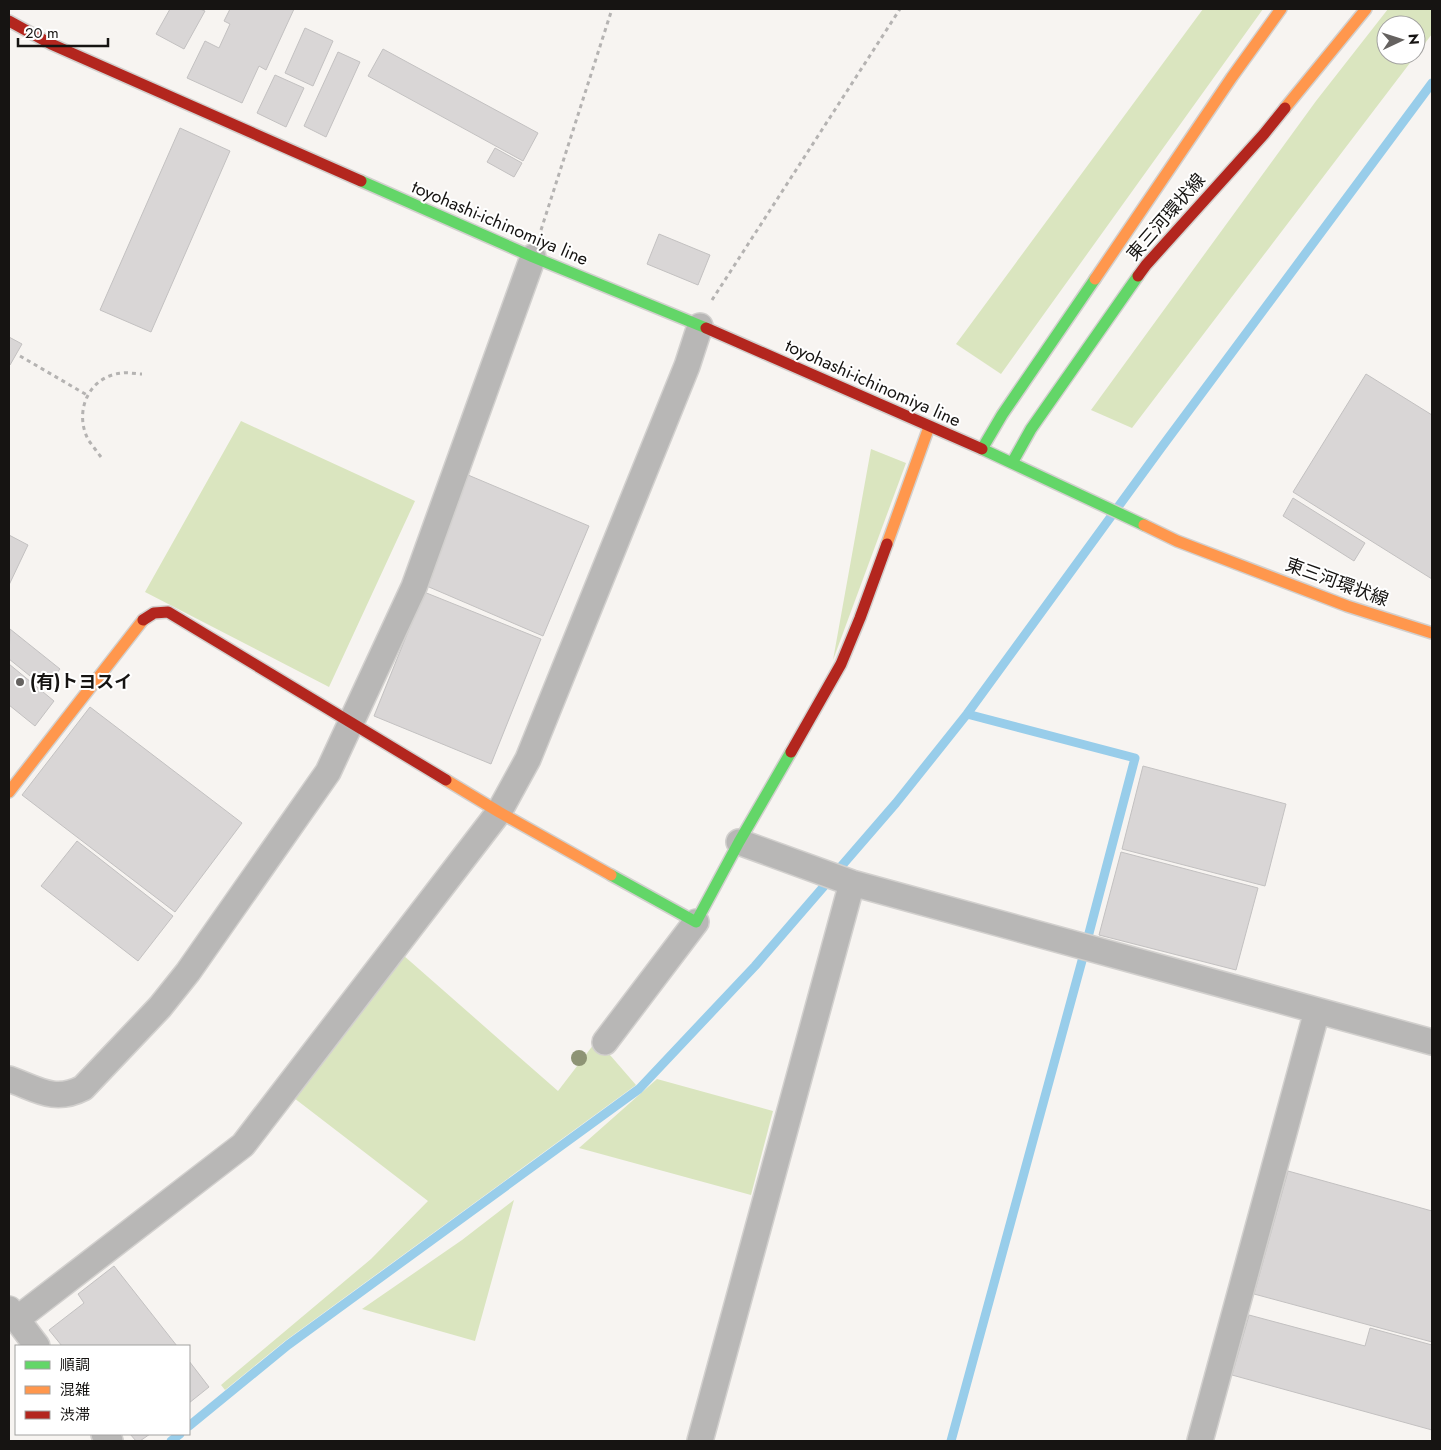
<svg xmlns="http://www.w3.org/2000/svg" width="1441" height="1450" font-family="Jost,'Noto Sans JP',sans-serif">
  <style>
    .green { fill: #dae5bf; fill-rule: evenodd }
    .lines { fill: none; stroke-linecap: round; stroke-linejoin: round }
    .stream { stroke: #98cdea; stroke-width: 9 }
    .building { fill: #d9d6d6; stroke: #c3c1c1 }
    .street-casing { stroke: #d2d0ce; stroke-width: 28 }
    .fast-casing { stroke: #d2d0ce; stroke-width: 14 }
    .slow-casing { stroke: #d2d0ce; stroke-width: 14 }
    .jam-casing { stroke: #d2d0ce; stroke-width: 14 }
    .path { stroke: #b5b3b2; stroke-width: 3; stroke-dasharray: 4 4; stroke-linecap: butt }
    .street { stroke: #b8b7b6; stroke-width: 25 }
    .fast { stroke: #63d668; stroke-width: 11 }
    .slow { stroke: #ff974d; stroke-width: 11 }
    .jam { stroke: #b3261e; stroke-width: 11 }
    .tree { fill: #8e9475 }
    .poi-dot { fill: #656260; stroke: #fff; stroke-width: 2 }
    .labels { text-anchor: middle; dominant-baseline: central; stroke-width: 4; stroke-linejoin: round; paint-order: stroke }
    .street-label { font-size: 18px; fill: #161412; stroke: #fff }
    .poi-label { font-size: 18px; font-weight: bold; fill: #161412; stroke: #fff; text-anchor: start }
  </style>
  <rect width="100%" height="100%" fill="#f7f4f1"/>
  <path class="green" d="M1203 9H1263L1001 374 956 344Z
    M1388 9H1432V34L1132 428 1091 410 1316 101ZM1386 25H1416V55H1386Z
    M241 421 415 501 329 687 145 592Z
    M871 449 906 463 833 660Z
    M403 955 558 1091 597 1040 636 1085 285 1341 225 1390 221 1385 371 1259 428 1201 294 1098Z
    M657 1079 773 1111 751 1195 579 1148Z
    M514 1200 475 1341 362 1309 462 1240Z"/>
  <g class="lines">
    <path class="stream" d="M967 714 1135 758 1088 937
      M189 1426 288 1345 639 1089 755 966 896 803 967 714 1161 448 1432 83
      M171 1441 180 1434
      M951 1441 1083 957"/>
  </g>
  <path class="building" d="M170 9H200L205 11 184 49 156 34Z
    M230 9H294L266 70 259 66 242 103 187 78 205 41 219 48 230 24 224 21Z
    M305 28 333 41 313 86 285 73Z
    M383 49 538 133 523 161 368 76Z
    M338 52 360 62 326 137 304 126Z
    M275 75 304 88 286 127 257 113Z
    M180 128 230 151 151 332 100 310Z
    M495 148 522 163 514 177 487 162Z
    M659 234 710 255 698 285 647 264Z
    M9 337 22 344 10 365 9 364Z
    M1366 374 1432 415V579L1293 492Z
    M468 475 589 526 543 636 422 584Z
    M1293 498 1365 543 1354 561 1283 516Z
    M9 535 28 545 9 585Z
    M424 592 541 639 491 764 374 716Z
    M10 629 60 669 45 688 9 659Z
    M9 664 54 701 35 726 9 705Z
    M90 707 242 823 175 912 22 795Z
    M1143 766 1286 804 1265 886 1122 849Z
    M77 841 173 916 138 961 41 886Z
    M1121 852 1258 888 1236 970 1099 935Z
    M1288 1171 1432 1211V1342L1254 1294Z
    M114 1266 177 1346H62L49 1330 84 1303 78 1294Z
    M1249 1315 1365 1346 1370 1328 1432 1345V1430L1232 1375Z
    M189 1361 209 1387 189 1403Z
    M130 1434H150L140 1441H136Z"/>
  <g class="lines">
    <defs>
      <path id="street" d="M739 842 852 883 1432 1042
        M605 1042 696 922
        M9 1079C37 1089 54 1103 83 1088L160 1007 188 972 328 772 414 587 533 257
        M9 1309 37 1346
        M17 1319 243 1145 499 812 528 759 687 366 700 326
        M104 1434 110 1441
        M700 1441 852 883
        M1200 1441 1317 1011"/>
      <path id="fast" d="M361 181 533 257 706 328
        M1095 279 1002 415 982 449 1144 525
        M1012 463 1031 429 1138 276
        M611 875 696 922 739 842 791 752"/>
      <path id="slow" d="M1285 108 1366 9
        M1095 279 1232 77 1281 9
        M1144 525 1177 541 1347 606 1432 633
        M887 544 929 427
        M446 780 499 812 611 875
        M9 792 143 620"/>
      <path id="jam" d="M9 21 51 44 361 181
        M1138 276 1146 265 1264 134 1285 108
        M706 328 982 449
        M143 620 154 613 168 612 446 780
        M791 752 841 664 860 618 887 544"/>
    </defs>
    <use href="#street" class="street-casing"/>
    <use href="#fast" class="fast-casing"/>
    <use href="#slow" class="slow-casing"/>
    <use href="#jam" class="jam-casing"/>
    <path class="path" d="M541 230 612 9
      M712 300 900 9
      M20 356 87 395
      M101 457C97 452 93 446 89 441 73 413 88 376 122 373 128 372 135 374 142 374"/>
    <use href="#street" class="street"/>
    <use href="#fast" class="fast"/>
    <use href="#slow" class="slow"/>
    <use href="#jam" class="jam"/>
  </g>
  <circle class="tree" cx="579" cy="1058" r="8"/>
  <circle class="poi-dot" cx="20" cy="682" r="5"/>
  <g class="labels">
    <g class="street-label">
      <text transform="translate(1166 217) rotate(-49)">東三河環状線</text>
      <text transform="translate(500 223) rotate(23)">toyohashi-ichinomiya line</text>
      <text transform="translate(873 383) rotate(24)">toyohashi-ichinomiya line</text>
      <text transform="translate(1337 582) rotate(20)">東三河環状線</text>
    </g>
    <g class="poi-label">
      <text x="30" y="682">(有)トヨスイ</text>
    </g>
  </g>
  <rect width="1441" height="1450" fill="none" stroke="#161412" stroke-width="20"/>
  <rect x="15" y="1345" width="175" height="90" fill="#ffffff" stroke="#a2a1a0"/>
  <rect x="25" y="1361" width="25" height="8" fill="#63d668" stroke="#a2a1a0"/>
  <text x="60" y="1370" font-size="15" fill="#161412">順調</text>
  <rect x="25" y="1386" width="25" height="8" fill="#ff974d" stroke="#a2a1a0"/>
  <text x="60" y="1395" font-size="15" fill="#161412">混雑</text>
  <rect x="25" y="1411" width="25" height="8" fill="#b3261e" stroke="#a2a1a0"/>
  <text x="60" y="1420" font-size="15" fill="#161412">渋滞</text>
  <g transform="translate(1401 40) rotate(86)"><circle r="24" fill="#ffffff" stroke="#a2a1a0"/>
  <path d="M0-4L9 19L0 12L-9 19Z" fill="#656260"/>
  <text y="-8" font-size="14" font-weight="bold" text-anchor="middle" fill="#161412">N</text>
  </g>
  <path d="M18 38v8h90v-8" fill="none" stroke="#161412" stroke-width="2.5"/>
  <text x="25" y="38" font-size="15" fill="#161412" stroke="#ffffff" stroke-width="4" paint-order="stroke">20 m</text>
</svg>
